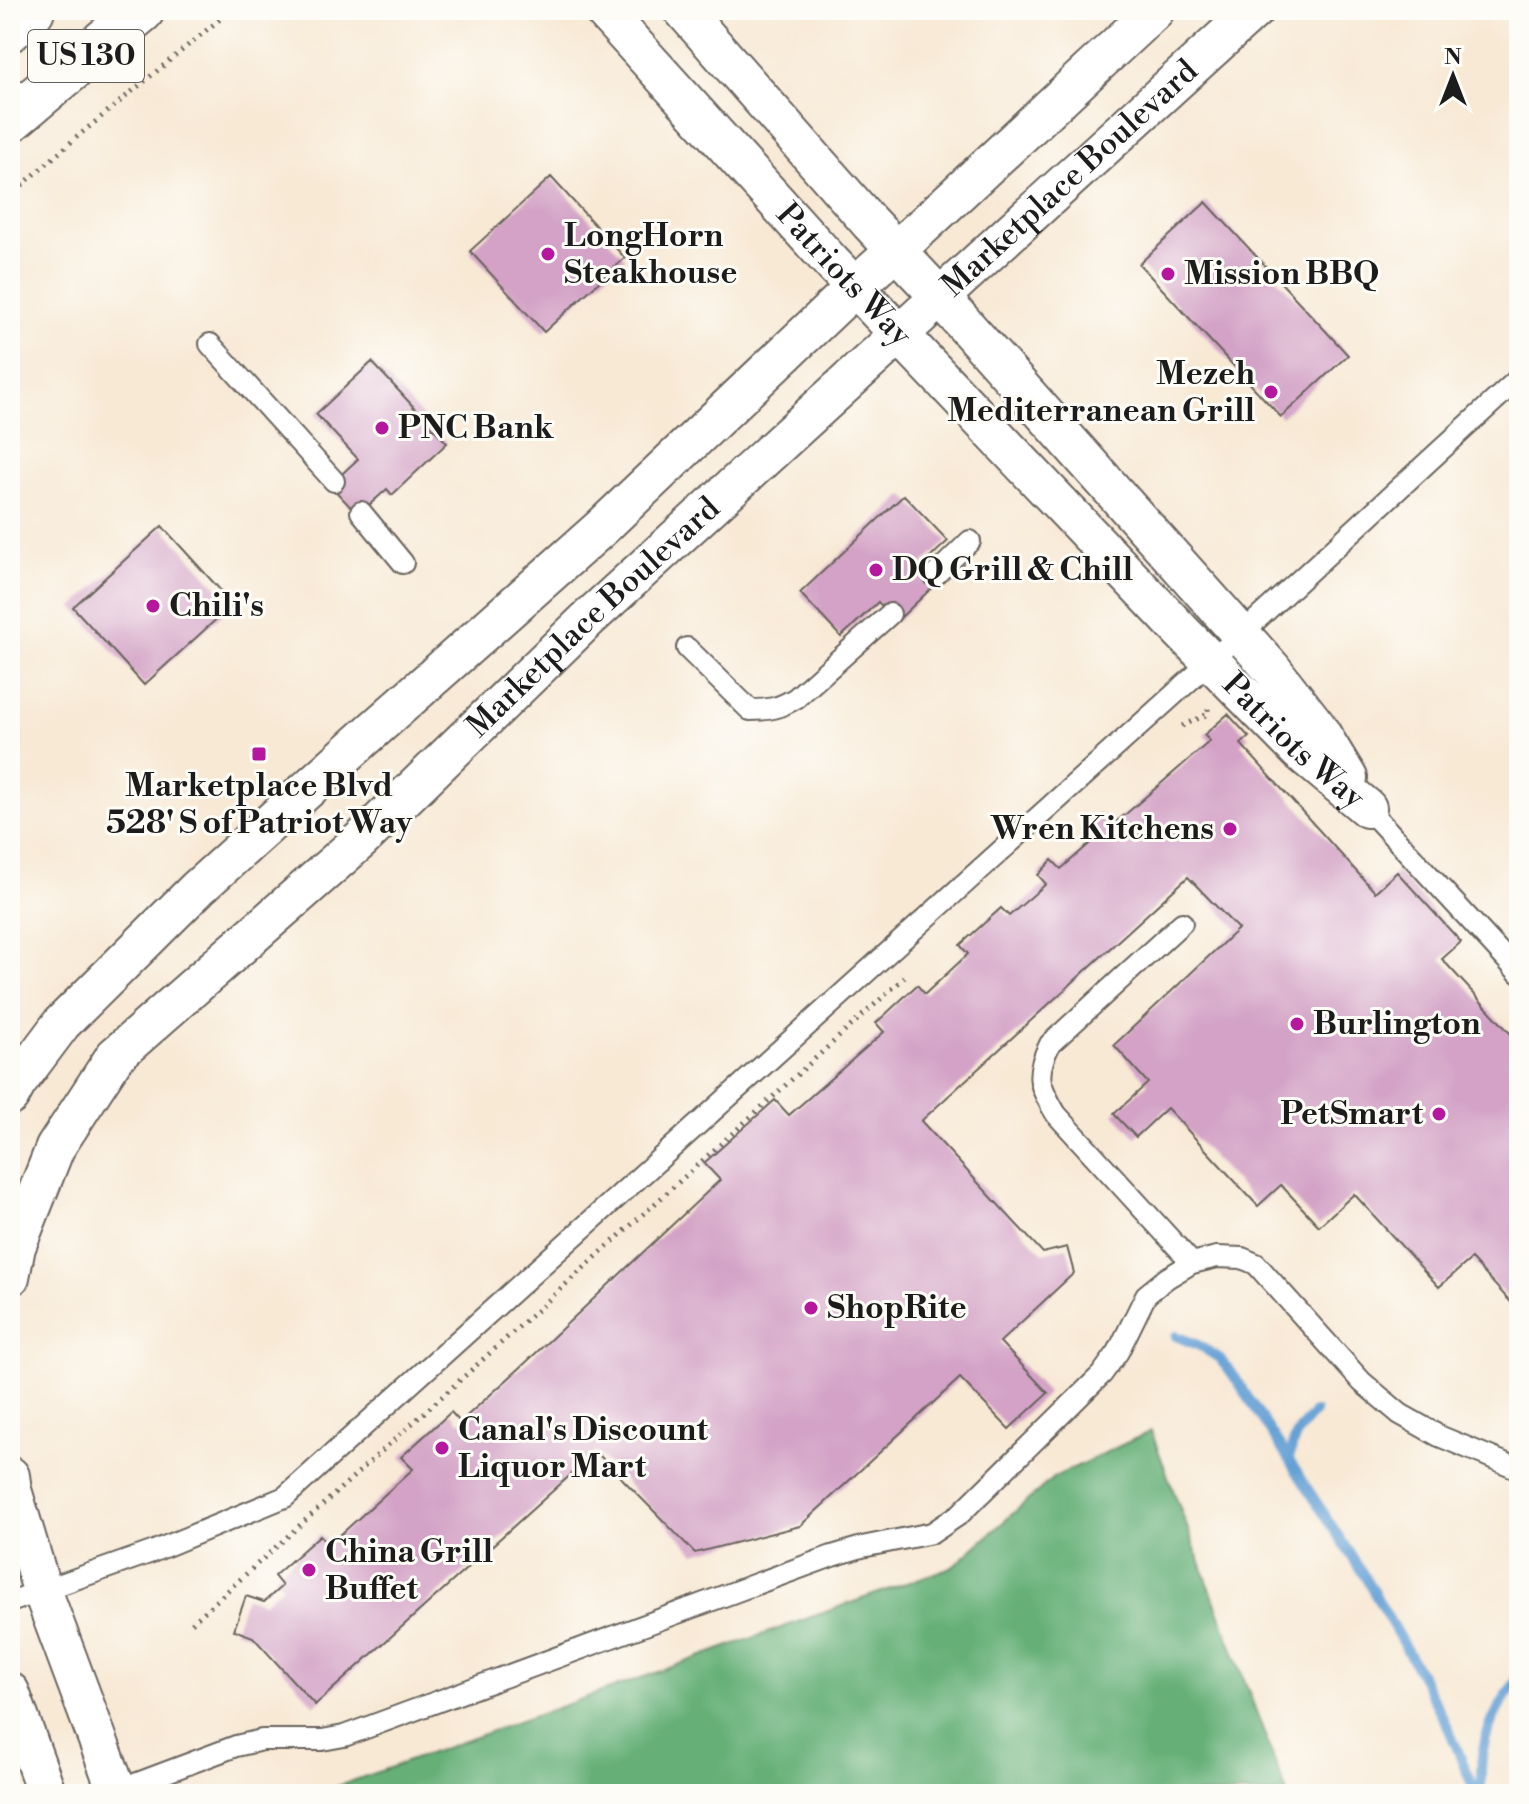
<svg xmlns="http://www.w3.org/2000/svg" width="1529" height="1804" font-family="'Libre Bodoni',serif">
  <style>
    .forest { fill: #66b078; stroke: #41664a; stroke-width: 2 }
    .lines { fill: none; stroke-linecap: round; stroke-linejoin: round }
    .stream { stroke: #65a0d5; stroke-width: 10 }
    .building { fill: #d3a2c6 }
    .service-casing { stroke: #69645d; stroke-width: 24 }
    .minor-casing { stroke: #69645d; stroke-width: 42 }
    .trunk-casing { stroke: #69645d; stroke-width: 48 }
    .path { stroke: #69645d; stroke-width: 5; stroke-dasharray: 2 6; stroke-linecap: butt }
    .service { stroke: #fff; stroke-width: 20 }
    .minor { stroke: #fff; stroke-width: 38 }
    .trunk { stroke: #fff; stroke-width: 44 }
    .poi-dot { fill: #b5179e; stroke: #fdfcf7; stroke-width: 3 }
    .labels { text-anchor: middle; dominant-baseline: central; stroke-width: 6; stroke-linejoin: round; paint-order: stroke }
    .shield { fill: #fdfcf7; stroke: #605f5e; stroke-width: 2 }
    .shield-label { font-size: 30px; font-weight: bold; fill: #1c1c1c }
    .street-label { font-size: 32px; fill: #1c1c1c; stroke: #fdfcf7 }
    .poi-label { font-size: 32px; font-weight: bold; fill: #1c1c1c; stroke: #fdfcf7; text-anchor: start }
  </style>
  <rect width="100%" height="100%" fill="#fdfcf7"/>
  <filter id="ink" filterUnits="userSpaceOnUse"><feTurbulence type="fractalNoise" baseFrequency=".0125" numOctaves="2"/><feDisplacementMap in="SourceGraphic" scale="16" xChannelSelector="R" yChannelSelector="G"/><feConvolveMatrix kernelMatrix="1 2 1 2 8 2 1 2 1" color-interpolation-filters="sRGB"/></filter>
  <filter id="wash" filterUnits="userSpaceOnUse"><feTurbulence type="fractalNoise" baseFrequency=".006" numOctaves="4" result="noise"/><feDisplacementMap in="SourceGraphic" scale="32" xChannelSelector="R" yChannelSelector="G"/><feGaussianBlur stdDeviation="1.8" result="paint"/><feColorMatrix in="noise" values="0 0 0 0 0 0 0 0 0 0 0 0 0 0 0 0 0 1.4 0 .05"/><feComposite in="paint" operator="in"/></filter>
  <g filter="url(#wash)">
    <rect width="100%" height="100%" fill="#f8e9d5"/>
    <path class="forest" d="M1151 1431 1287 1794H316L954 1566 1054 1477Z"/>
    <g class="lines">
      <path class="stream" d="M1176 1336 1198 1345 1219 1358 1236 1379 1289 1460 1365 1577 1418 1670 1448 1727 1476 1794
        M1289 1460C1293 1436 1299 1429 1315 1412
        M1481 1794C1481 1780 1480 1764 1483 1750 1488 1723 1503 1699 1519 1677"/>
    </g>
    <g id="blocks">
      <path class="building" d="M551 177 625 258 544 332 470 251Z
        M1206 202 1348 355 1281 417 1139 264Z
        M372 362 447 443 392 495 387 489 358 515 330 485 358 459 316 414Z
        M904 495 948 541 923 564 939 581 897 621 878 602 841 637 800 593Z
        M162 526 233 604 144 685 73 607Z
        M1228 714 1249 737 1241 744 1375 892 1397 872 1461 942 1442 959 1519 1043V1311L1471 1259 1439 1287 1354 1194 1319 1226 1281 1185 1258 1206 1167 1108 1136 1137 1114 1114 1148 1083 1114 1045 1238 929 1188 877 921 1121 1043 1253 1067 1247 1074 1273 1000 1342 1048 1393 1009 1429 960 1378 800 1526 695 1553 596 1452 315 1705 253 1637 234 1630 246 1596 264 1602 282 1586 274 1576 320 1535 329 1545 413 1469 401 1457 451 1412 460 1422 520 1368 720 1180 704 1163 775 1100 789 1115 884 1032 876 1023 917 985 925 994 968 954 960 945 1001 908 1009 916 1046 884 1038 875 1052 860 1061 869 1096 838 1086 831 1104 815 1113 824 1127 813 1210 741 1204 735Z"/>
    </g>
  </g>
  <g filter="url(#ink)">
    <use href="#blocks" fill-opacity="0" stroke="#69645d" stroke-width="2"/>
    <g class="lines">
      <defs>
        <path id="service" d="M210 344 334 481
          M361 512 403 563
          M934 576 970 541
          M687 648 750 710C771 710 779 708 796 698L890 614
          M1367 808 1519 973
          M1182 923 1050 1044C1034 1075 1039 1085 1056 1114L1192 1263
          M10 1602 152 1552 285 1497 1241 634 1519 378
          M111 1793 236 1746 262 1740H322L344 1736 832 1556 862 1547 932 1533 960 1514 1102 1374 1118 1352 1146 1295 1167 1278 1192 1263 1217 1257 1242 1258 1256 1264 1362 1382 1400 1414 1439 1436 1519 1469"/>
        <g id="minor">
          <path id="s1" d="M603 10 830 261 1183 633 1299 751 1367 808"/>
          <path d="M683 10 870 223 940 297 1272 669 1317 727 1348 778"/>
          <path d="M10 1096 17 1083 62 1023 198 888 361 741 600 529 855 287 925 224 1155 10"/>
          <path id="s2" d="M10 1277 16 1247 55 1148 115 1056 362 839 588 619 1254 10"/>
          <path d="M10 1476 12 1490 42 1590 118 1794"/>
          <path d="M10 1692 47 1794"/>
        </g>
        <path id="trunk" d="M10 29 32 10
          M10 120 142 10"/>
      </defs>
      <use href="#service" class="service-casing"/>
      <use href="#minor" class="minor-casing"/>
      <use href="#trunk" class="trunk-casing"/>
      <path class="path" d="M10 196 78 136 231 10
        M1182 726 1208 714V708
        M192 1623 905 977"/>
      <use href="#service" class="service"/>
      <use href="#minor" class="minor"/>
      <use href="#trunk" class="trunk"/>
    </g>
  </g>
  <g class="poi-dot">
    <circle cx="548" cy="254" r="8"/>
    <circle cx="1168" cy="274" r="8"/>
    <circle cx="1271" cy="392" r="8"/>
    <circle cx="382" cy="428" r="8"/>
    <circle cx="876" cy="570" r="8"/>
    <circle cx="153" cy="606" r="8"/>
    <rect x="251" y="746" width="16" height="16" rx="4"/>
    <circle cx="1230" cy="829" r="8"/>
    <circle cx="1297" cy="1024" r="8"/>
    <circle cx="1439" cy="1114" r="8"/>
    <circle cx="811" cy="1308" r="8"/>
    <circle cx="442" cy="1448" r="8"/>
    <circle cx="309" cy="1570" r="8"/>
  </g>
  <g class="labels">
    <rect class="shield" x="28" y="30" width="116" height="52" rx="6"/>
    <g class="shield-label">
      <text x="86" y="56">US 130</text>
    </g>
    <g class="street-label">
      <text stroke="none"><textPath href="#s2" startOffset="1544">Marketplace Boulevard</textPath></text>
      <text stroke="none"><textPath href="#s1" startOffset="358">Patriots Way</textPath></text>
      <text stroke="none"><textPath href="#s2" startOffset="896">Marketplace Boulevard</textPath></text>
      <text stroke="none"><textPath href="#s1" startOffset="1006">Patriots Way</textPath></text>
    </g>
    <g class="poi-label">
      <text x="564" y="236">LongHorn<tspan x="564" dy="37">Steakhouse</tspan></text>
      <text x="1184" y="274">Mission BBQ</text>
      <text x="1255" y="374" text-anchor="end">Mezeh<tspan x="1255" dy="37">Mediterranean Grill</tspan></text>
      <text x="398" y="428">PNC Bank</text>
      <text x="892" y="570">DQ Grill &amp; Chill</text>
      <text x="169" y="606">Chili's</text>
      <text x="259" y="786" text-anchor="middle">Marketplace Blvd<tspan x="259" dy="37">528' S of Patriot Way</tspan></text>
      <text x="1214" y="829" text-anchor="end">Wren Kitchens</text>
      <text x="1313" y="1024">Burlington</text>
      <text x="1423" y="1114" text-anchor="end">PetSmart</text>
      <text x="827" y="1308">ShopRite</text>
      <text x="458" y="1430">Canal's Discount<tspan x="458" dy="37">Liquor Mart</tspan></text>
      <text x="325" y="1552">China Grill<tspan x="325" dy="37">Buffet</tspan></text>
    </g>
  </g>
  <rect width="1529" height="1804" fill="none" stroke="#fdfcf7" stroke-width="40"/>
  <g transform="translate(1453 76)" stroke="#fdfcf7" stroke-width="6" paint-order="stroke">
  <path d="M0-6L14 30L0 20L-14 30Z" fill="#1c1c1c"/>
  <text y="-12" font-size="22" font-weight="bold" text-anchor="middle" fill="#1c1c1c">N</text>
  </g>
</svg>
